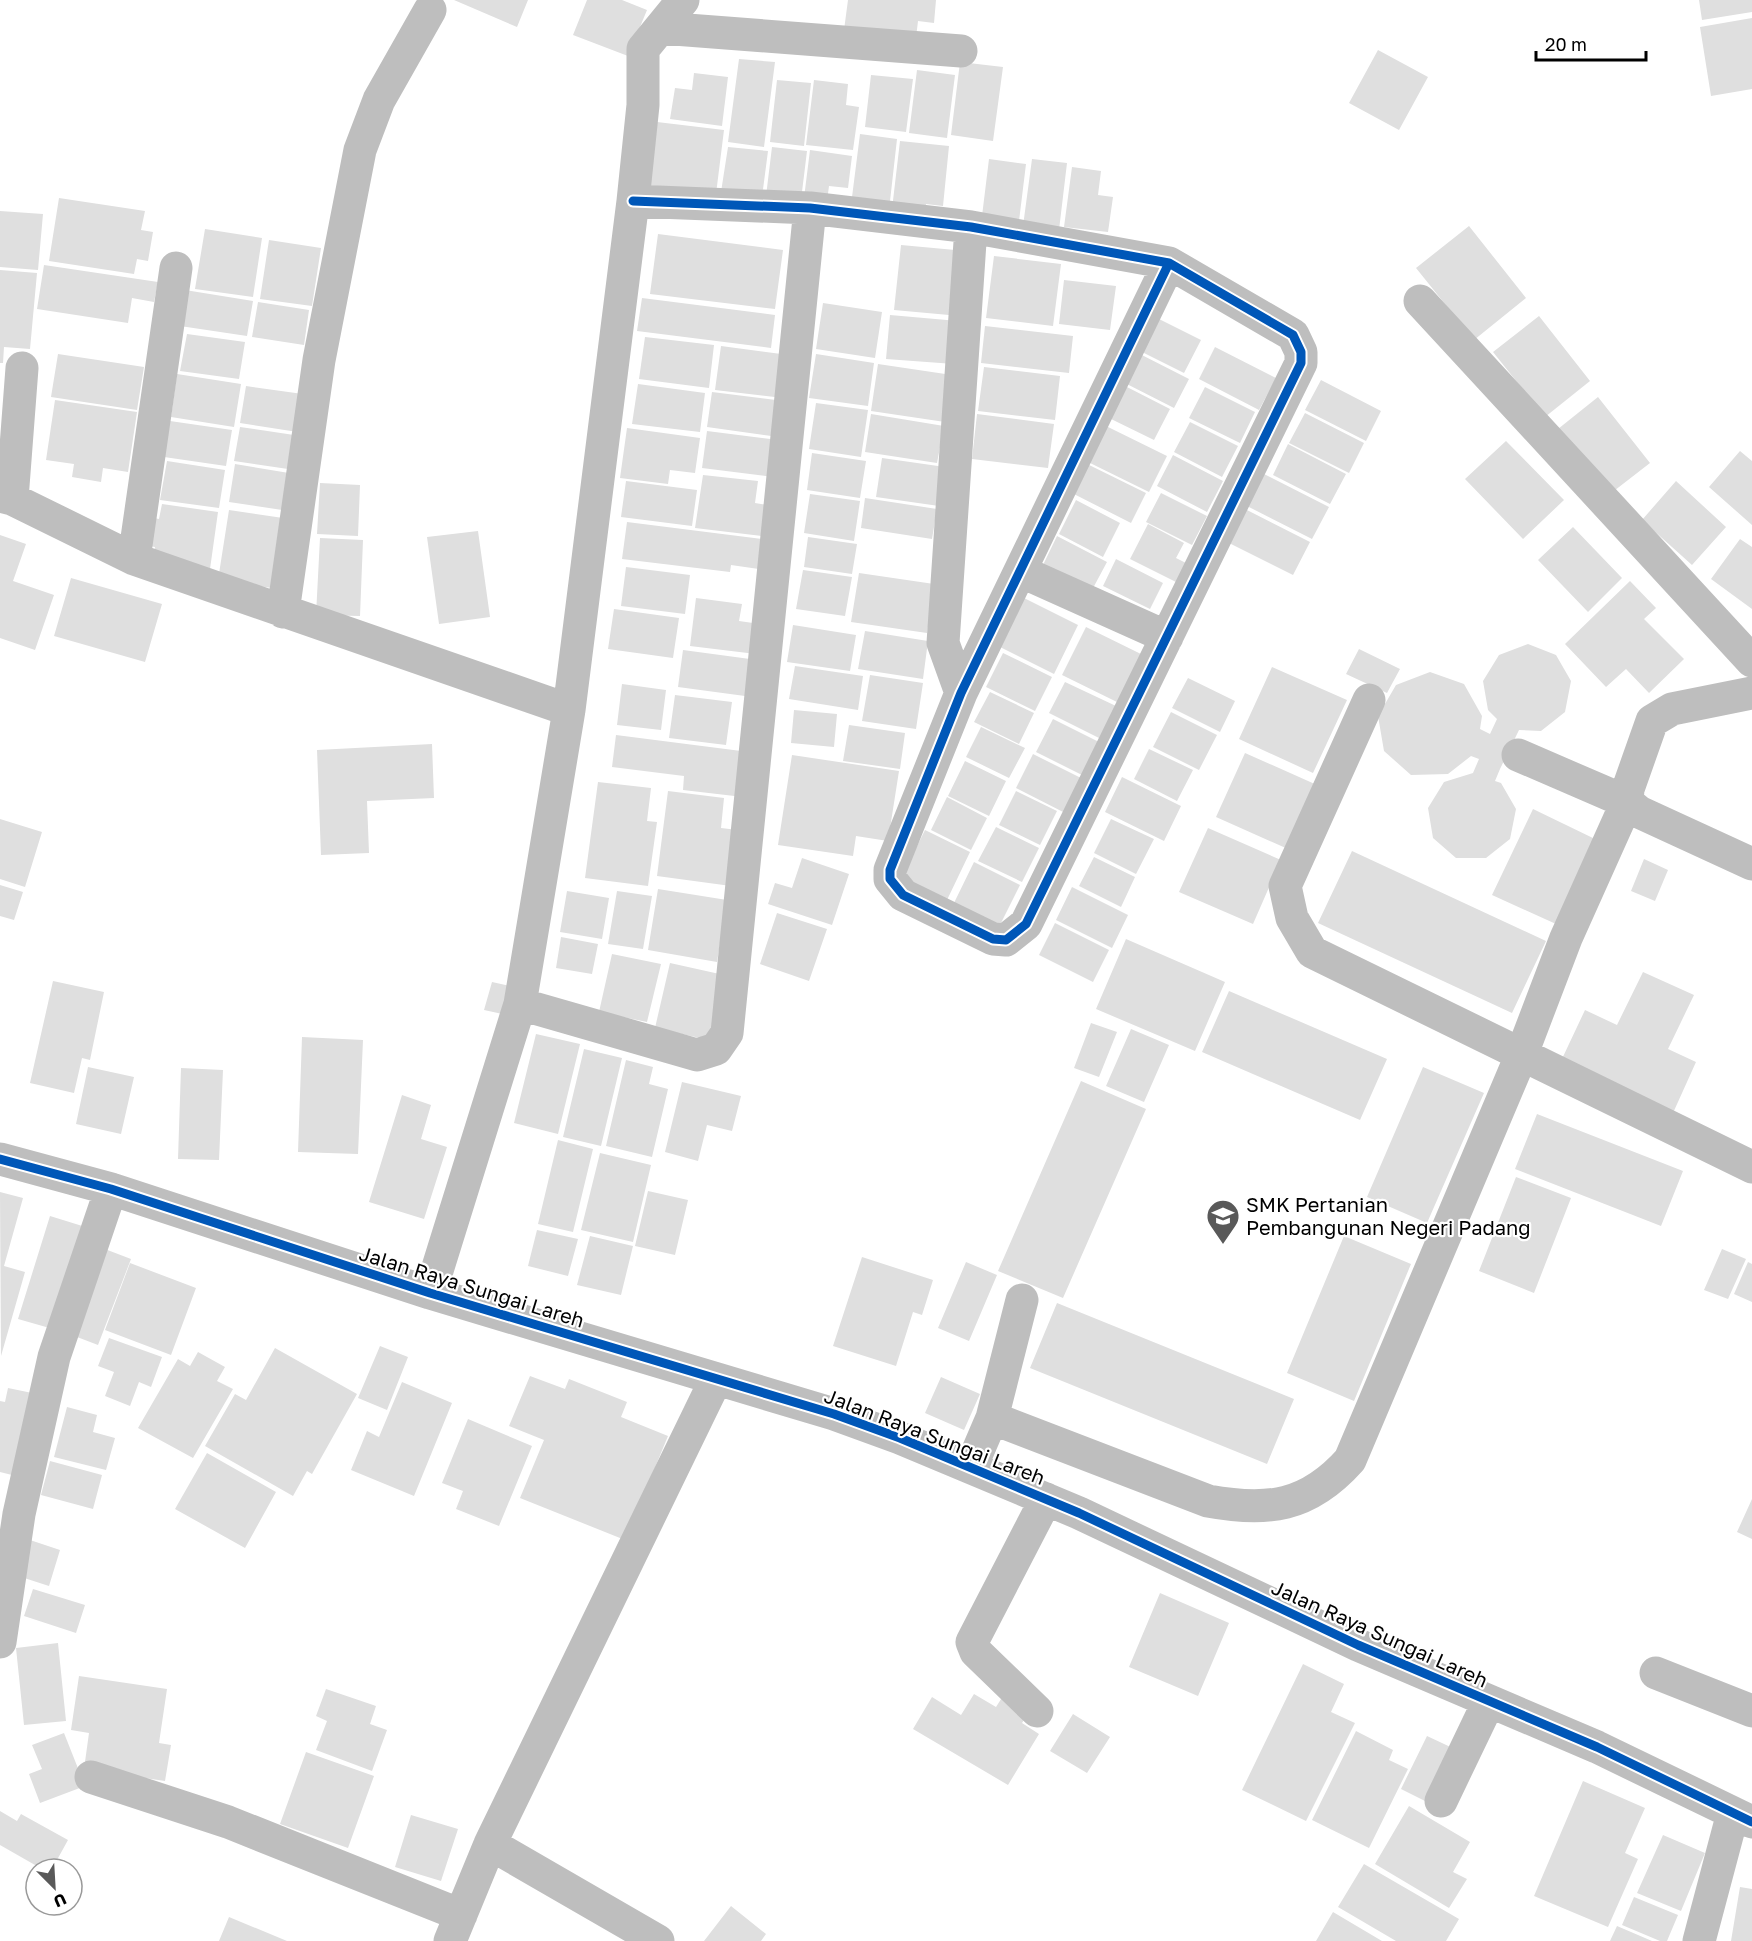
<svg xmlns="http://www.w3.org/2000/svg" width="1752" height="1941" font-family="'Golos Text',sans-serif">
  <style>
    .building { fill: #dfdfdf }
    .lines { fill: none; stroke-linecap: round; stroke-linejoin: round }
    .minor { stroke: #bebebe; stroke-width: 33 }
    .cycleway-casing { stroke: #fff; stroke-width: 13 }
    .cycleway { stroke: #0057b8; stroke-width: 9 }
    .labels { text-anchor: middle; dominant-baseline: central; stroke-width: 4.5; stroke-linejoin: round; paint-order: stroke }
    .poi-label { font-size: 20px; fill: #000; stroke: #fff; text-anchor: start }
    .street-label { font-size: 20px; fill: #000; stroke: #fff }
  </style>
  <rect width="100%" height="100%" fill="#fff"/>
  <path class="building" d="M454 0H528L517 27Z
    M587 0H622L647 10 628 56 573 35Z
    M848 0H936L934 23 918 21 916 38 844 30Z
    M1699 0H1752V12L1702 20Z
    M1752 18V89L1711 96 1700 27Z
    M1378 50 1428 77 1399 130 1349 103Z
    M739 59 775 62 764 147 728 142Z
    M960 62 1003 67 993 141 951 135Z
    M917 70 955 75 947 138 909 133Z
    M694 73 728 77 722 126 670 119 675 88 692 90Z
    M871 75 913 79 906 132 865 127Z
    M777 80 811 83 804 146 770 142Z
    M814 80 848 84 846 105 859 107 853 150 806 145Z
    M657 122 724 130 716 194 648 186Z
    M860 134 897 139 889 210 851 205Z
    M900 141 949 146 943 206 926 204 925 213 892 209Z
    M728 147 768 151 762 197 721 192Z
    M772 147 807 151 801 200 766 196Z
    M810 150 852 156 848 188 829 186 827 201 804 198Z
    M989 159 1026 164 1019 221 982 216Z
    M1032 159 1067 163 1059 230 1023 226Z
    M1072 167 1101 171 1098 195 1113 197 1108 232 1064 227Z
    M59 198 145 211 141 230 153 232 148 261 137 259 134 274 49 261Z
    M0 211 43 214 38 270 0 267Z
    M1469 226 1526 298 1474 340 1416 268Z
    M205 229 262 238 253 297 195 289Z
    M658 234 783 250 775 309 650 294Z
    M269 240 321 248 312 306 260 299Z
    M901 245 966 251 960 316 894 310Z
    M994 256 1061 264 1053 326 986 318Z
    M44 265 158 282 154 302 132 298 128 323 37 309Z
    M0 270 37 273 30 349 4 347 3 363H0Z
    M1064 280 1116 286 1110 330 1059 324Z
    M185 290 253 301 247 336 180 326Z
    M642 298 775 315 771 348 637 331Z
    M258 302 309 310 304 345 252 337Z
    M823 303 882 312 875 358 816 349Z
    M890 315 958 321 954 364 886 359Z
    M1539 316 1590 381 1545 417 1493 352Z
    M1155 317 1201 340 1184 373 1138 350Z
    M985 326 1073 336 1069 373 981 363Z
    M187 334 245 342 239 379 180 371Z
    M645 337 714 345 709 388 639 379Z
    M721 346 789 355 783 398 715 390Z
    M1215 347 1276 378 1259 410 1199 379Z
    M1132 350 1189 379 1174 408 1117 379Z
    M58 354 144 367 137 410 51 397Z
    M816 354 874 363 868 406 809 398Z
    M878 364 952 375 945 422 871 411Z
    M984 367 1060 376 1055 420 978 411Z
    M177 374 241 384 234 427 171 417Z
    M1321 380 1381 411 1366 441 1305 410Z
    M638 384 705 393 700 432 632 424Z
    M246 386 310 395 304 433 240 423Z
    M1125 386 1170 409 1154 440 1109 418Z
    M1205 387 1255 412 1240 443 1189 418Z
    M712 392 784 401 779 437 707 427Z
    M1598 397 1650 463 1610 494 1558 429Z
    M55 400 137 412 128 472 103 468 101 482 72 477 74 464 46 460Z
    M816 403 868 410 861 457 809 449Z
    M1305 413 1364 443 1349 473 1289 443Z
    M871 414 944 426 937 463 865 452Z
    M977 414 1054 424 1048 468 972 459Z
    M170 421 232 430 226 466 164 457Z
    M1190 422 1238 446 1222 477 1174 452Z
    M1106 426 1167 456 1149 492 1088 462Z
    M240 427 294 435 288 469 234 461Z
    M627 428 700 438 695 473 670 470 668 484 620 478Z
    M707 431 779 440 774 477 702 468Z
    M1506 441 1564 500 1523 539 1465 479Z
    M1288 444 1346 474 1330 504 1273 475Z
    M1740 451 1752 461V525L1709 487Z
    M812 453 866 461 860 498 807 490Z
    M1173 455 1223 481 1207 512 1157 486Z
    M882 458 945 467 939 506 876 497Z
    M167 461 225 470 219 508 160 500Z
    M1081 461 1146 493 1131 523 1066 490Z
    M235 464 295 474 289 511 229 502Z
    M1262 473 1329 507 1312 539 1245 505Z
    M703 475 758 481 755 503 774 506 770 537 695 528Z
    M626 481 697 490 692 526 621 517Z
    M1676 481 1726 527 1692 565 1642 520Z
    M320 483 360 485 358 536 317 534Z
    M1161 493 1207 516 1192 545 1146 522Z
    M810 494 860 501 854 541 804 533Z
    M865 498 937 509 932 539 861 528Z
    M1076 500 1120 523 1103 557 1059 534Z
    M162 504 218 512 210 569 153 560 155 547 144 545 149 517 159 519Z
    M1245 509 1310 542 1293 575 1227 542Z
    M229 510 283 518 272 588 218 580Z
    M627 522 770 540 766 570 731 565 730 572 622 559Z
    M1148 524 1184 543 1176 558 1196 568 1186 587 1130 559Z
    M1573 527 1622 578 1588 612 1538 560Z
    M478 531 490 617 439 624 427 537Z
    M0 535 26 544 13 581 54 595 35 650 0 638Z
    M1057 536 1107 562 1092 590 1043 565Z
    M808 537 857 544 852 574 804 567Z
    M320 538 363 540 360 616 316 615Z
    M1740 539 1752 547V609L1711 579Z
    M1116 559 1163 583 1150 609 1103 586Z
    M626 567 690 575 685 614 621 606Z
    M803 570 852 577 845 616 796 609Z
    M859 573 934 584 927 633 851 622Z
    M71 578 162 604 145 662 54 636Z
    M1630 581 1656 608 1644 619 1684 659 1649 693 1626 669 1606 687 1565 644Z
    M1022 597 1078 625 1054 674 998 646Z
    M696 598 742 604 739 621 760 624 756 654 690 646Z
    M614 609 679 618 673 658 608 649Z
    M793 625 856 635 850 671 787 662Z
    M1086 627 1143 655 1119 703 1062 675Z
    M865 631 928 641 923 679 858 669Z
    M1528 644 1556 655 1571 681 1565 712 1541 731 1519 730 1500 769 1495 781 1501 783 1516 809 1510 839 1486 858H1456L1433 838 1428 808 1444 782 1473 773 1479 759 1471 756 1448 774 1411 775 1384 751 1378 716 1396 685 1430 672 1464 684 1482 716 1480 729 1490 734 1497 719 1488 710 1483 681 1499 655Z
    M1359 649 1400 669 1387 693 1346 674Z
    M683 650 750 659 745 696 678 687Z
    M1003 653 1052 677 1035 711 986 687Z
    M795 666 863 676 858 710 789 699Z
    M1272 667 1347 700 1313 773 1239 739Z
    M870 675 923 683 916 729 862 721Z
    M1188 678 1235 701 1220 732 1172 708Z
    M1065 682 1116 706 1099 738 1049 713Z
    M622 684 666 690 661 730 617 725Z
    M990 692 1034 713 1019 744 974 722Z
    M675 695 732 702 726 745 669 738Z
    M794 710 837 714 834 747 791 743Z
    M1171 712 1217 735 1199 770 1153 747Z
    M1053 719 1099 742 1082 775 1036 752Z
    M849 725 905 733 900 769 843 761Z
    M981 727 1025 748 1009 778 966 757Z
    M616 735 749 752 743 797 683 790 684 776 612 767Z
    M432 744 434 798 367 801 369 853 321 855 317 750Z
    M1149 749 1193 770 1177 801 1134 779Z
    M1245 753 1317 785 1288 849 1216 817Z
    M1033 754 1089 782 1071 816 1016 788Z
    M792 755 899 771 888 841 856 836 853 856 778 845Z
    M965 761 1006 781 989 816 948 796Z
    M1122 777 1181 806 1164 841 1105 812Z
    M598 782 651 788 647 821 657 822 648 886 585 878Z
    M668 791 724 798 721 828 738 830 731 886 657 876Z
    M1016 791 1057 811 1040 845 999 825Z
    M947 797 987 818 971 850 931 830Z
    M1533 809 1595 839 1556 924 1492 895Z
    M0 819 42 832 25 887 0 879Z
    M1111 819 1154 839 1136 874 1094 853Z
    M996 827 1039 848 1022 882 978 861Z
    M1208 828 1281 860 1253 924 1179 892Z
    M925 830 970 852 947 900 901 878Z
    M1352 851 1546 941 1512 1013 1318 923Z
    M1094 857 1135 877 1121 907 1079 886Z
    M802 858 849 874 832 925 768 904 775 883 792 888Z
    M1644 859 1668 870 1655 901 1631 891Z
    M974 862 1020 885 999 927 953 905Z
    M0 885 23 892 14 920 0 916Z
    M1072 887 1128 915 1112 948 1056 920Z
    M658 889 727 900 717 962 648 950Z
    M567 891 609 898 602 939 560 932Z
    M617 891 652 896 643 949 608 944Z
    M777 913 827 929 809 981 760 964Z
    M1055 923 1109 950 1093 982 1039 955Z
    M561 937 598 944 592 974 556 968Z
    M1126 939 1225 982 1195 1051 1096 1009Z
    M612 954 661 964 647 1022 599 1012Z
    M670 963 724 975 709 1040 655 1028Z
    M1643 972 1694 995 1668 1049 1696 1062 1673 1113 1561 1061 1585 1010 1617 1025Z
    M53 981 104 992 90 1060 82 1058 74 1093 30 1083Z
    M492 982 514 987 507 1015 484 1010Z
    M1229 991 1387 1059 1360 1120 1202 1052Z
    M1091 1023 1117 1032 1099 1077 1074 1068Z
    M1131 1029 1169 1045 1144 1102 1106 1086Z
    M536 1034 580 1044 558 1134 514 1123Z
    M302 1037 363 1040 358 1154 298 1152Z
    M584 1049 622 1058 601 1146 563 1137Z
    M626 1060 653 1067 649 1084 668 1089 652 1157 606 1146Z
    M88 1067 134 1077 121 1134 76 1124Z
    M1423 1067 1484 1093 1427 1223 1367 1197Z
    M181 1068 223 1070 219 1160 178 1159Z
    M1081 1081 1146 1109 1063 1298 998 1271Z
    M682 1082 741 1096 732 1131 707 1125 698 1161 665 1152Z
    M402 1095 431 1105 421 1139 447 1147 424 1219 369 1202Z
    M1537 1114 1683 1171 1661 1226 1515 1169Z
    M558 1140 593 1149 573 1232 538 1224Z
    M600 1153 651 1165 633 1242 581 1230Z
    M1516 1177 1571 1198 1534 1293 1479 1271Z
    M648 1191 688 1200 675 1255 635 1246Z
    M0 1192 23 1198 4 1266 25 1272 1 1356Z
    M50 1216 92 1229 60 1331 18 1319Z
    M537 1230 578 1239 568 1276 528 1266Z
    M590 1236 633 1246 621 1295 577 1285Z
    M1344 1236 1411 1264 1354 1401 1287 1373Z
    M97 1246 131 1259 98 1345 64 1332Z
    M1722 1249 1746 1259 1728 1299 1704 1290Z
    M862 1257 933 1280 922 1315 913 1312 896 1366 833 1346Z
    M966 1262 997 1275 969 1341 938 1328Z
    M1748 1262 1752 1264V1302L1734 1294Z
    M130 1263 196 1288 171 1355 105 1330Z
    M1057 1303 1294 1399 1267 1464 1030 1368Z
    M109 1338 162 1357 151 1387 139 1382 130 1406 105 1396 114 1372 98 1366Z
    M380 1346 408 1357 387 1410 358 1398Z
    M275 1348 357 1394 312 1474 307 1471 293 1496 205 1446 235 1394 246 1400Z
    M198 1352 225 1367 217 1381 233 1389 193 1458 138 1428 178 1359 190 1366Z
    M530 1376 565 1389 569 1379 627 1402 621 1417 668 1436 625 1540 520 1498 544 1440 509 1426Z
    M941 1377 980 1394 964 1430 925 1413Z
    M402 1382 452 1403 414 1496 351 1470 367 1431 379 1437Z
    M8 1388 37 1394 16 1476 0 1472V1401L5 1402Z
    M67 1407 97 1415 93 1432 115 1438 106 1470 54 1457Z
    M468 1419 532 1446 499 1526 456 1509 463 1491 442 1483Z
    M207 1453 276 1492 245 1548 175 1509Z
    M50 1461 102 1475 93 1509 41 1495Z
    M1752 1499V1539L1737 1532Z
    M27 1539 60 1550 49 1586 15 1575Z
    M33 1589 85 1605 76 1633 24 1616Z
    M1160 1593 1229 1623 1198 1696 1129 1667Z
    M58 1643 66 1721 24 1725 16 1648Z
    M1303 1664 1344 1684 1331 1712 1355 1723 1306 1821 1242 1790Z
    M79 1676 167 1689 159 1743 171 1745 165 1781 84 1769 89 1733 71 1730Z
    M326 1689 376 1706 370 1724 387 1730 372 1771 316 1750 327 1721 316 1716Z
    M974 1694 996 1707 1003 1696 1029 1712 1022 1723 1039 1734 1008 1785 913 1729 932 1697 961 1715Z
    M1073 1714 1110 1737 1087 1773 1050 1751Z
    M1356 1731 1393 1750 1389 1760 1408 1769 1369 1848 1312 1820Z
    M64 1733 85 1786 40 1803 29 1774 42 1769 32 1745Z
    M1427 1736 1459 1751 1433 1805 1401 1789Z
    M306 1752 374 1776 348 1848 280 1824Z
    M1583 1781 1645 1808 1625 1853 1638 1859 1608 1927 1534 1896Z
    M1409 1806 1470 1842 1453 1872 1467 1879 1449 1908 1375 1864Z
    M0 1811 17 1821 21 1814 68 1840 52 1869H42L0 1845Z
    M411 1815 458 1829 441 1881 395 1867Z
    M1663 1835 1705 1853 1681 1911 1637 1893Z
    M1364 1864 1459 1919 1446 1941H1396L1338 1907Z
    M1740 1887 1752 1889V1941H1731Z
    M1634 1897 1678 1915 1667 1941H1660L1622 1925Z
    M731 1906 766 1934 761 1941H704Z
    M1333 1912 1382 1941H1316Z
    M229 1917 287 1941H219Z
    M1617 1926 1652 1941H1610Z"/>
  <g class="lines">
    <path class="minor" d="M661 28 961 51
      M633 201 810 208 971 227 1169 263 1293 335 1301 352V363L1026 924 1006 940 993 939 903 895 890 879V870L961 693 1169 263
      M1420 301 1752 661
      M0 496 12 499 134 559 569 710
      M12 499 22 368
      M134 559 176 268
      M1020 571 1167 637
      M283 612 319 360 360 150 379 100 430 10
      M961 693 943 643 971 227
      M1752 693 1672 709 1652 721 1628 789 1627 802 1639 812 1752 864
      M1369 700 1285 886 1292 918 1312 952 1752 1167
      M520 1004 697 1055 716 1049 727 1033 810 208
      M0 1159 111 1189 430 1293 834 1414 900 1438 1079 1513 1358 1645 1597 1747 1752 1822
      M430 1293 520 1004 569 710 633 201 643 105V49L683 0
      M992 1418 1208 1501C1268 1512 1308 1507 1350 1460L1521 1056 1566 938 1627 802 1518 755
      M971 1467 992 1418 1022 1300
      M0 1642 19 1514 54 1357 111 1189
      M1656 1673 1752 1711
      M1037 1711 976 1652 972 1642 1046 1499
      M91 1777 228 1822 461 1915
      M1441 1801 1489 1701
      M490 1844 658 1941
      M450 1941 490 1844 716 1379
      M1699 1941 1733 1813"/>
    <defs>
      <path id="cycleway" d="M633 201 810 208 971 227 1169 263 1293 335 1301 352V363L1026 924 1006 940 993 939 903 895 890 879V870L961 693 1169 263
        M0 1159 111 1189 430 1293 834 1414 900 1438 1079 1513 1358 1645 1597 1747 1752 1822"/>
    </defs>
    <use href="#cycleway" class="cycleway-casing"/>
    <use href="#cycleway" class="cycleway"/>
  </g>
  <defs>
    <symbol id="school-pin" viewBox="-11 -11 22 30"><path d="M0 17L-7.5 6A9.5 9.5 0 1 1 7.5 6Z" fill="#595959" stroke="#fff"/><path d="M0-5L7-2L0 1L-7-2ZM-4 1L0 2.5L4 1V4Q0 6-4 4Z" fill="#fff"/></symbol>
  </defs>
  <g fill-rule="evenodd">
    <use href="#school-pin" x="1204" y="1197" width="38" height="52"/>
  </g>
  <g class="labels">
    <g class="poi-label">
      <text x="1246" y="1204">SMK Pertanian<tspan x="1246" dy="23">Pembangunan Negeri Padang</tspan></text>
    </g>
    <g class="street-label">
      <text transform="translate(472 1286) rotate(17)">Jalan Raya Sungai Lareh</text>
      <text transform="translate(935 1436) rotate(21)">Jalan Raya Sungai Lareh</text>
      <text transform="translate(1380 1633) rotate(24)">Jalan Raya Sungai Lareh</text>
    </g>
  </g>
  <g transform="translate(54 1887) rotate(156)"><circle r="28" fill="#ffffff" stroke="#999999" stroke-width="1.5"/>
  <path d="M0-4.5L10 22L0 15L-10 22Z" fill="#595959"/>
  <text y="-9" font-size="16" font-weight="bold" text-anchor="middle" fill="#000000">U</text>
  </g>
  <path d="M1536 51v9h110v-9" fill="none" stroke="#000000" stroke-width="3"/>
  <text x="1545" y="51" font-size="18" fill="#000000" stroke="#ffffff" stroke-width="4.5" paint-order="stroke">20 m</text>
</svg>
